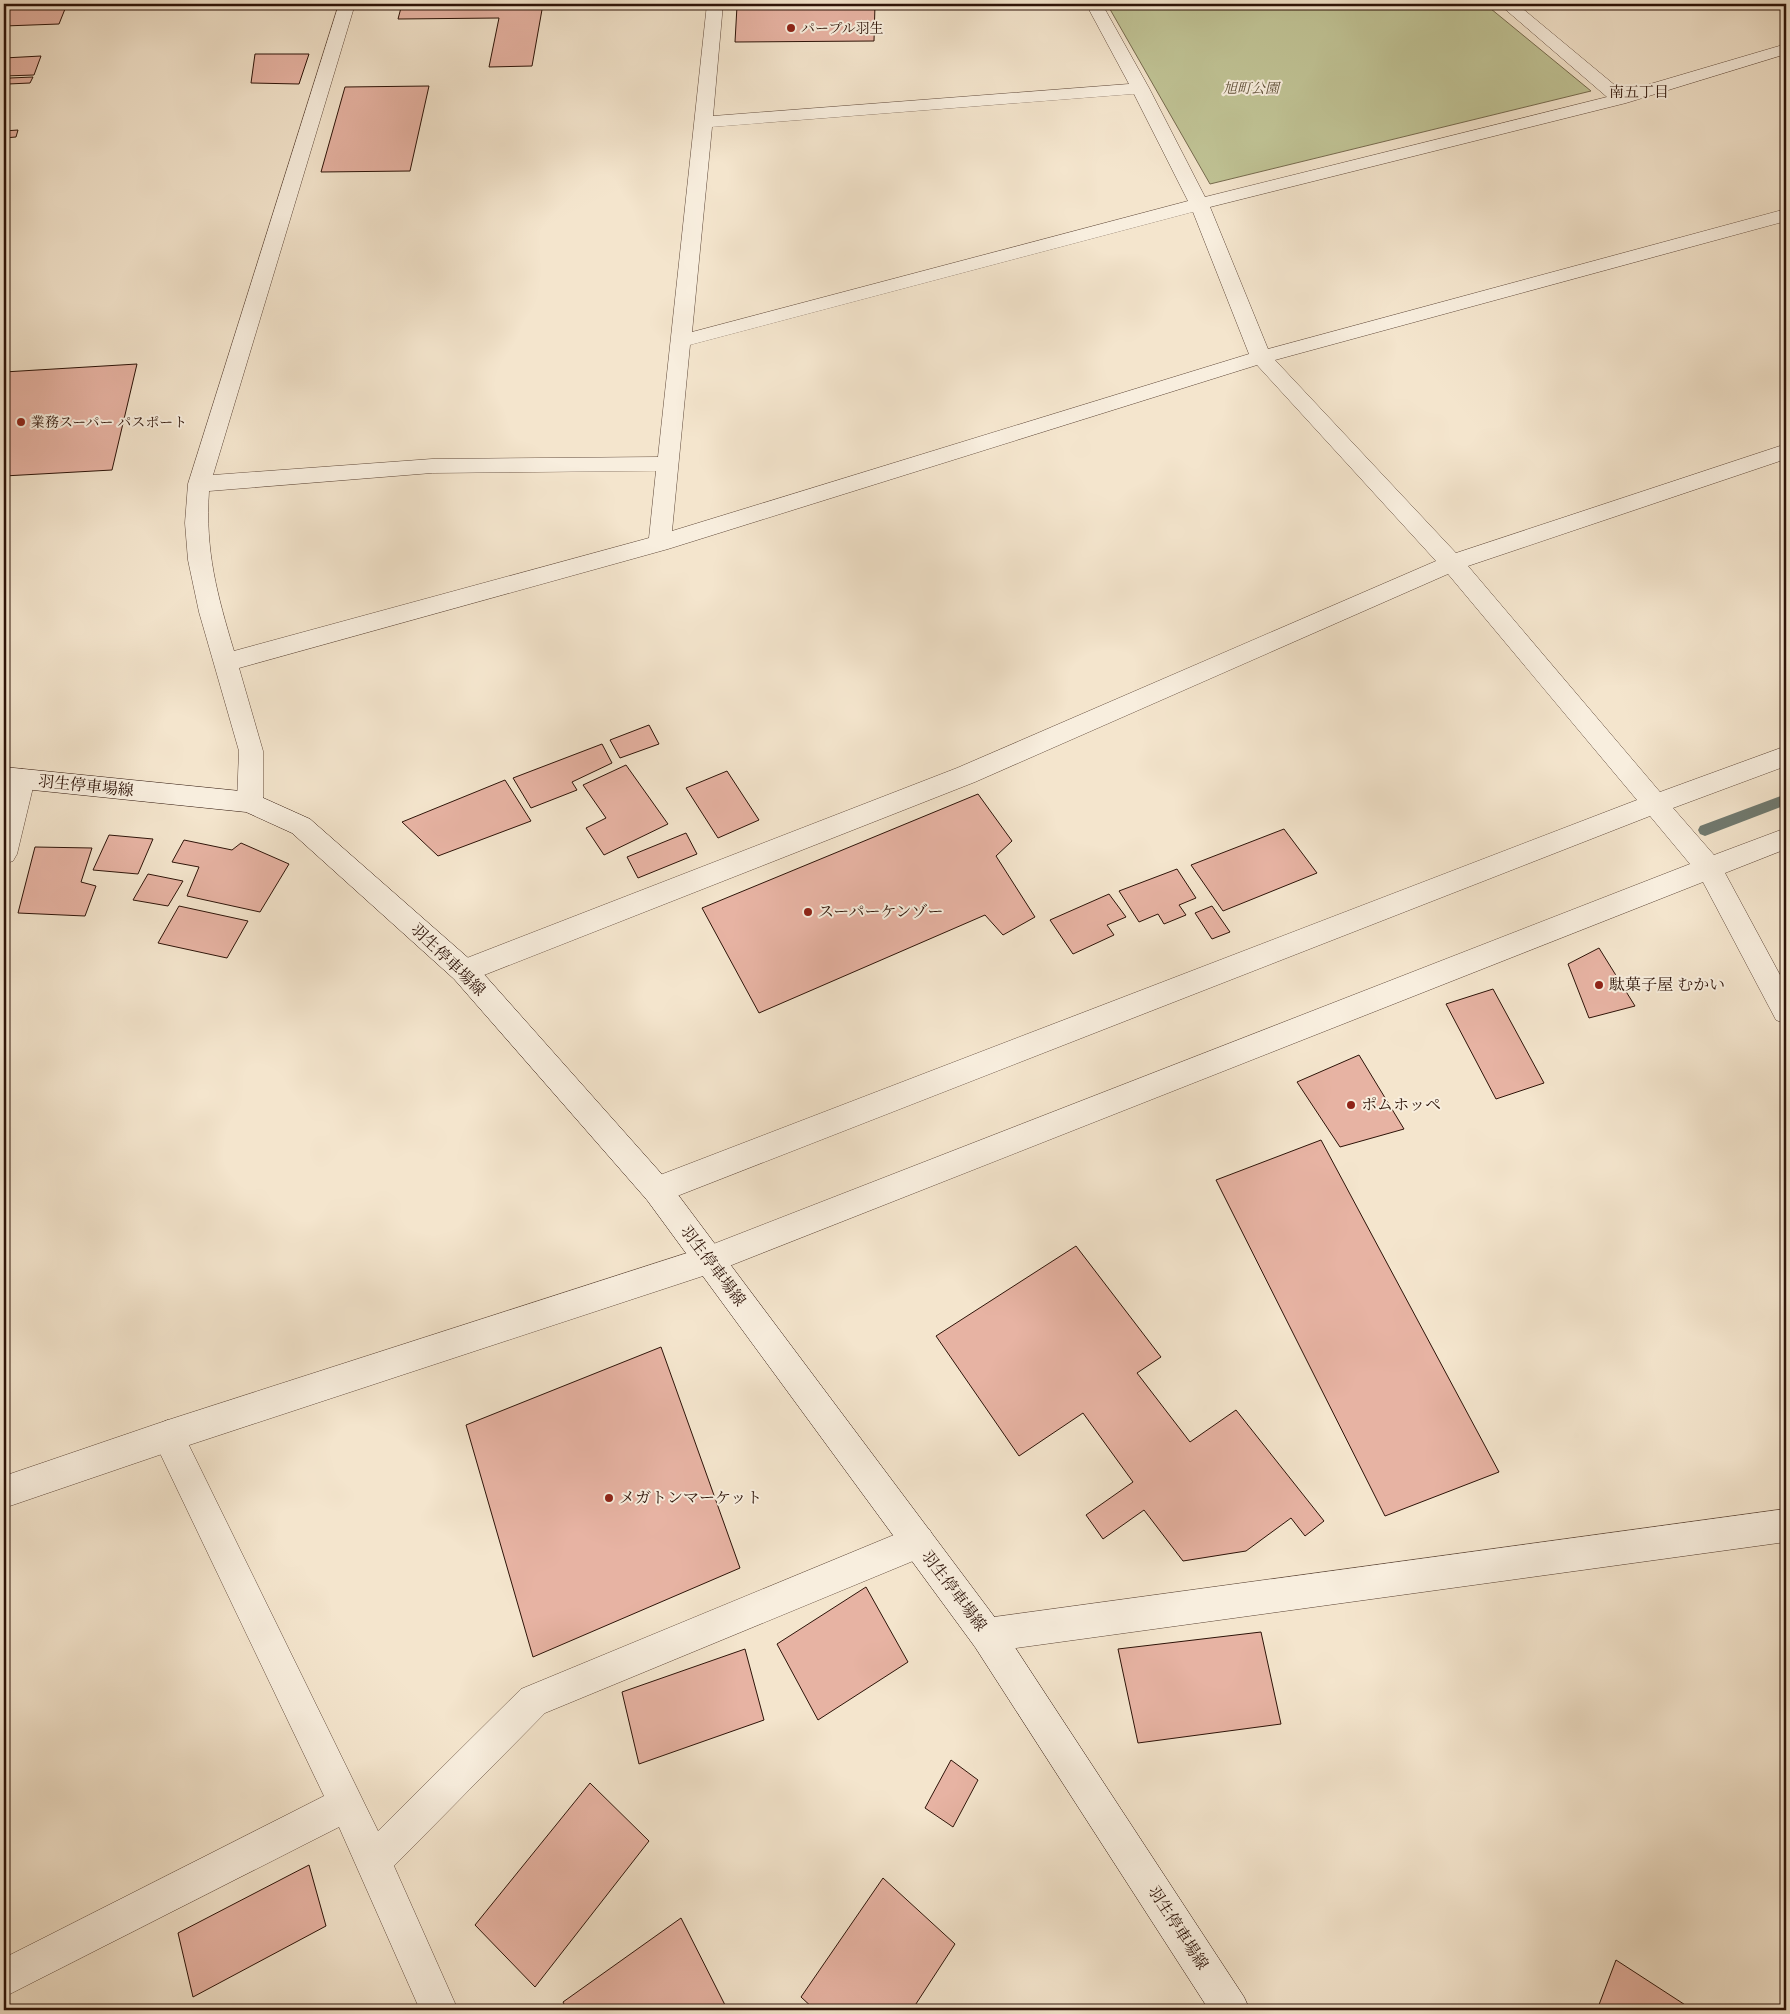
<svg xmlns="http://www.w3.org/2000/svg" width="1790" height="2014" font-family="Cardo,'Noto Serif JP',serif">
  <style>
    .green { fill: #c0c395; stroke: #766b4e }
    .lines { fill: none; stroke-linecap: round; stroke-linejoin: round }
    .stream { fill: #707a70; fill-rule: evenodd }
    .building { fill: #e7b3a3; stroke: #2d1308 }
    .minor-casing { stroke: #5f4839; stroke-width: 1 }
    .tertiary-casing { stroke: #5f4839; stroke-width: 1 }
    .secondary-casing { stroke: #2d1308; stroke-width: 1 }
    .minor { fill: #f8eede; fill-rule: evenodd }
    .tertiary { fill: #f8eede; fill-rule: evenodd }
    .secondary { fill: #f8eede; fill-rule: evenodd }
    .poi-dot { fill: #8f2418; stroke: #f8eede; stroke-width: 2 }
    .labels { text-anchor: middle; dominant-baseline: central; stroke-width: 4; stroke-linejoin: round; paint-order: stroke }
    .far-poi-label { font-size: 14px; fill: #2d1308; stroke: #f8eede; text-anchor: start }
    .far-park-label { font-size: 14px; font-style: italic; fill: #605139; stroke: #f8eede }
    .far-neighbourhood-label { font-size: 15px; fill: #2d1308; stroke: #f8eede }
    .street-label { font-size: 16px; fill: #2d1308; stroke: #f8eede }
    .poi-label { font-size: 16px; fill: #2d1308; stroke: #f8eede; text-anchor: start }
  </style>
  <rect width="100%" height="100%" fill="#f4e5cd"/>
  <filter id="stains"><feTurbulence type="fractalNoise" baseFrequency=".004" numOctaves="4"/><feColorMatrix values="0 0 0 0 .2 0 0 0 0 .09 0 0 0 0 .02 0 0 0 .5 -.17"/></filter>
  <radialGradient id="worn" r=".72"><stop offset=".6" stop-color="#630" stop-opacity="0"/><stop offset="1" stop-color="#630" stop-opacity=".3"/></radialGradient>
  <path class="green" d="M1107 4H1485L1591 91 1210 184Z"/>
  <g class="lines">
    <path class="stream" d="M1786 794V805L1705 836 1700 834 1698 830 1700 826Z"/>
  </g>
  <path class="building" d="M4 4H67L59 24 4 26Z
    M402 4H543L532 66 489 67 499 18 398 19Z
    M832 4H875L874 41 735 42 737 6Z
    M255 54H309L299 84 251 83Z
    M41 56 34 75 4 76V58Z
    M33 77 30 83 8 84 10 78Z
    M429 86 410 171 321 172 345 87Z
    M18 130 16 137 4 138V131Z
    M137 364 112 470 4 476V372Z
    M649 725 659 744 620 758 610 740Z
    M602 744 612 763 572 782 577 790 531 808 513 778Z
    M626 765 668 824 604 855 586 828 606 818 583 785Z
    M727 771 759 820 718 838 686 788Z
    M505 780 531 821 438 856 402 822Z
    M978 794 1012 841 996 856 1035 917 1003 935 985 915 759 1013 702 908Z
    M1284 829 1317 873 1223 911 1191 865Z
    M686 833 697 854 638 878 627 857Z
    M109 835 153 839 138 874 93 870Z
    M184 840 232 850 241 843 289 864 260 912 187 896 199 867 172 862Z
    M35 847 92 848 81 882 96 886 85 916 18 913Z
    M1177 869 1196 898 1179 905 1186 915 1164 924 1158 914 1139 922 1119 891Z
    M148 874 183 881 168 906 133 900Z
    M1109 894 1126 917 1107 925 1114 935 1073 954 1050 920Z
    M179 906 248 921 227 958 158 943Z
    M1212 906 1230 932 1212 939 1195 913Z
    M1599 948 1635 1006 1589 1018 1568 964Z
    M1493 989 1544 1083 1496 1099 1446 1004Z
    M1359 1055 1404 1129 1340 1147 1297 1082Z
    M1321 1140 1499 1472 1385 1516 1216 1180Z
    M1076 1246 1161 1357 1137 1373 1190 1442 1236 1410 1324 1521 1305 1536 1291 1518 1246 1551 1183 1561 1144 1510 1103 1539 1086 1515 1133 1482 1083 1413 1019 1456 936 1336Z
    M661 1347 740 1568 533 1657 466 1425Z
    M866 1587 908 1662 818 1720 777 1644Z
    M1261 1632 1281 1724 1138 1743 1118 1649Z
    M745 1649 764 1720 639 1764 622 1692Z
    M951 1760 978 1780 953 1827 925 1808Z
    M590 1783 649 1841 535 1987 475 1925Z
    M309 1865 326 1926 193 1997 178 1933Z
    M883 1878 955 1944 912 2010H815L801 1997Z
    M681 1918 725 2005 718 2010H567L563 2002Z
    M1616 1960 1693 2010H1597Z"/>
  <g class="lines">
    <defs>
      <path id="minor" d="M339 4H355L213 475 432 459 658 457 707 4H723L713 116 1129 84 1086 4H1102L1149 88 1205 197 1607 97 1499 4H1517L1623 92 1786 44V54L1626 103 1210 207 1268 349 1786 209V221L1275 360 1456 553 1786 444V459L1468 566 1660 792 1786 746V766L1673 808 1714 855 1786 828V849L1725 873 1786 986V1024L1776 1020 1703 882 709 1274 698 1270 694 1260 698 1250 1690 864 1650 816 667 1200 657 1204 647 1200 642 1190 647 1180 1637 800 1448 574 975 782 474 979 464 982 454 979 450 971 454 963 957 768 1436 561 1257 365 668 549 239 668 263 751V802L259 809 250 812 241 809 237 802 239 751 199 612 188 560 185 523 188 484ZM1134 94 1188 201 692 332 712 127ZM1193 212 1249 354 672 531 690 345ZM656 471 649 538 234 651C217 594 205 551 209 491L432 473Z
        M22 769 31 772 35 779 17 854 13 861 4 864V802L13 772Z
        M168 1420 179 1425 378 1831 521 1689 918 1525 930 1530 935 1542 930 1554 545 1713 394 1866 458 2010H420L339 1827 4 1997V1958L324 1796 157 1447 152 1436 157 1425Z
        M1786 1509V1542L987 1652 975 1647 970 1635 975 1623 987 1618Z"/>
      <path id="tertiary" d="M709 1246 720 1250 724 1260 720 1270 709 1274 168 1452 4 1508V1476L168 1420Z"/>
      <path id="secondary" d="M4 767 250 792 310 819 474 963 667 1180 999 1623 1244 1997 1250 2010H1209L975 1647 647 1200 454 979 292 833 246 812 4 787Z"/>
    </defs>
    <use href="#minor" class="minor-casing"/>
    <use href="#tertiary" class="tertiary-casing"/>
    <use href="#secondary" class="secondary-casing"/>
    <use href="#minor" class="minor"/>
    <use href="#tertiary" class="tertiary"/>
    <use href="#secondary" class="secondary"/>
  </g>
  <g class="poi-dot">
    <circle cx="791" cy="28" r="5"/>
    <circle cx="21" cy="422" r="5"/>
    <circle cx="808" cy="912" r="5"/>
    <circle cx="1599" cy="985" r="5"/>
    <circle cx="1351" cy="1105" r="5"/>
    <circle cx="609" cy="1498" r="5"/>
  </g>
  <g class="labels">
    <g class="far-poi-label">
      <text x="801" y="28">パープル羽生</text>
      <text x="31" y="422">業務スーパー パスポート</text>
    </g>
    <g class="far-park-label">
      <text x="1251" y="88">旭町公園</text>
    </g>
    <g class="far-neighbourhood-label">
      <text x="1639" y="92">南五丁目</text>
    </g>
    <g class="street-label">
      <text transform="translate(86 786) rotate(6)">羽生停車場線</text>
      <text transform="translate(448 960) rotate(44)">羽生停車場線</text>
      <text transform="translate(713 1266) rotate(53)">羽生停車場線</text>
      <text transform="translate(954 1591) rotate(53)">羽生停車場線</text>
      <text transform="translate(1178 1928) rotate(57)">羽生停車場線</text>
    </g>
    <g class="poi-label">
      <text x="818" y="912">スーパーケンゾー</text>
      <text x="1609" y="985">駄菓子屋 むかい</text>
      <text x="1361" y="1105">ポムホッペ</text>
      <text x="619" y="1498">メガトンマーケット</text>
    </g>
  </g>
  <rect width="1790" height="2014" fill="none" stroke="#f4e5cd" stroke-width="20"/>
  <rect x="5" y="5" width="1780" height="2004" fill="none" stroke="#2d1308" stroke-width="2.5"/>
  <rect x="10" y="10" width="1770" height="1994" fill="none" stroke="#2d1308"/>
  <rect width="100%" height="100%" filter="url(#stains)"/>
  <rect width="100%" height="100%" fill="url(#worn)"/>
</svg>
